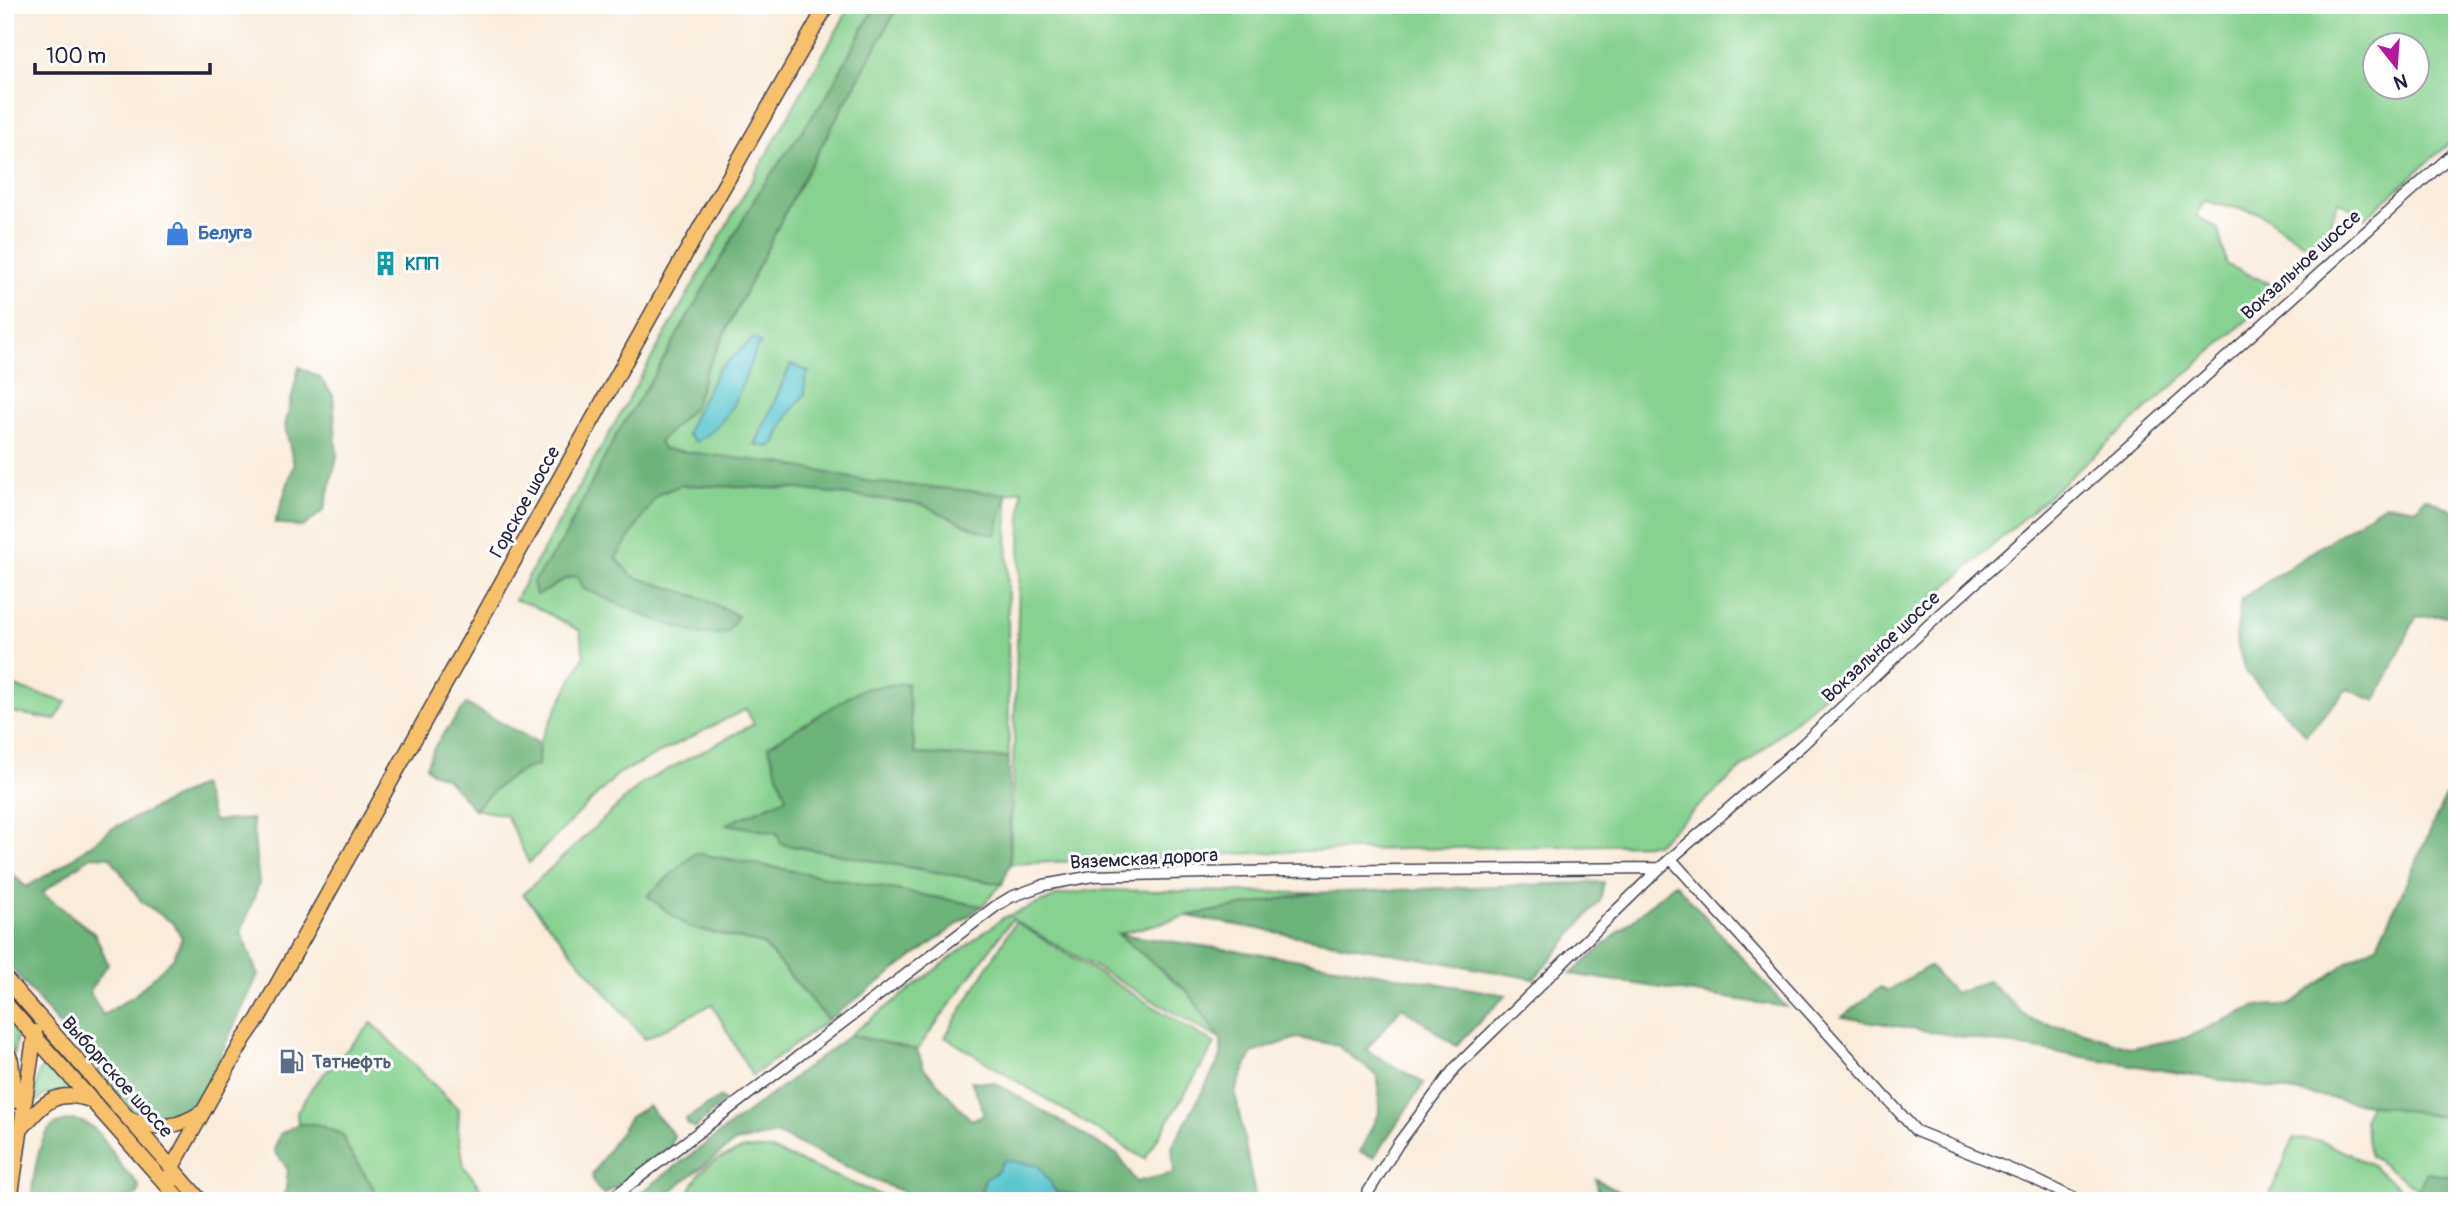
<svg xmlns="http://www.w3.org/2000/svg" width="2462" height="1206" font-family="Pangolin,sans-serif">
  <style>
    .green { fill: #87d28f; stroke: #547a65; stroke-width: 2; fill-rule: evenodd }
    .forest { fill: #6db47a; stroke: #486b5a; stroke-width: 2; fill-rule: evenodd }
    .water { fill: #5ac7cd; stroke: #3e7484; stroke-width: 2 }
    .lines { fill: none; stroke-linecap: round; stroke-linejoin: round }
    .minor-casing { stroke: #424053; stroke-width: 13 }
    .major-casing { stroke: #424053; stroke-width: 17 }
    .minor { stroke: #fff; stroke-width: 10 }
    .major { stroke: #f7c06b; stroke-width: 14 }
    .labels { text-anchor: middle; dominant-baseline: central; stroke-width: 6; stroke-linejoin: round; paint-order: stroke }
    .shop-label { font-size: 19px; font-weight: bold; fill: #366cbe; stroke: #fff; text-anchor: start }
    .culture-label { font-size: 19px; font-weight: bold; fill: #0d838f; stroke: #fff; text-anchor: start }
    .street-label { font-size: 19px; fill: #22223b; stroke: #fff }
    .service-label { font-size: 19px; font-weight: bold; fill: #4e5e75; stroke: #fff; text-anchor: start }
  </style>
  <rect width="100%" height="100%" fill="#fff"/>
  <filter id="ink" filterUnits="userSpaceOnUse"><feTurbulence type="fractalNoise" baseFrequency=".0143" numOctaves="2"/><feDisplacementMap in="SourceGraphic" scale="14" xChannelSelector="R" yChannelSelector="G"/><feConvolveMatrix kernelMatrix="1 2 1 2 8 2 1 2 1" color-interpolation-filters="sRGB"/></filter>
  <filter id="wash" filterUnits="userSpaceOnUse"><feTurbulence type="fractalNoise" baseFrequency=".00686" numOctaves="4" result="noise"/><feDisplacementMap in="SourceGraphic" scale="28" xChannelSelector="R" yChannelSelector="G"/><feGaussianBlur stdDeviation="1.57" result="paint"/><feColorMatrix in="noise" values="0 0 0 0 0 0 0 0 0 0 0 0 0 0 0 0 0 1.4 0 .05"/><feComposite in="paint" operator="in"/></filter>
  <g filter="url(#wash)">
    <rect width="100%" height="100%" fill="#f9ecdb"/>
    <path class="green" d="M851 5H2457V136L2365 218 2339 201 2317 253 2259 213 2204 201 2196 216 2218 229 2227 265 2282 289 1656 844 1304 851 1010 864 1022 490 1007 494 1009 758 914 754 786 798 728 824 778 833 781 844 1002 884 982 906 695 853 688 927 763 944 828 1020 752 1076 712 1004 645 1039 523 894 642 783 754 724 746 709 618 774 529 863 506 815 474 809 539 743 584 656 580 631 532 605 515 600ZM2374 46H2416V88H2374Z
      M5 684 66 702 55 720 5 711Z
      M1095 890 1314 893 1187 916 1118 934 1189 993 1221 1040 1012 919 917 1050 850 1035 1003 918 1059 895Z
      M1015 922 1215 1044 1145 1159 945 1037Z
      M5 1012 18 1027 14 1056 5 1028Z
      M372 1023 459 1110 458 1129 464 1166 490 1201H369L375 1190 348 1149 343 1135 316 1124H298L297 1112 313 1086Z
      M2457 1060V1201L2433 1199 2370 1156 2364 1120 2377 1078Z
      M43 1067 50 1068 68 1089 44 1095 34 1104 39 1072Z
      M2294 1138 2321 1141 2370 1164 2413 1199 2412 1201H2267Z
      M744 1149H770L894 1201H686C695 1169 713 1159 744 1149Z"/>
    <path class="forest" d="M869 5H899L790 203 706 371 694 407 659 442 663 449 785 464 871 482 1007 494 996 535 977 530 921 504 797 489 681 485 657 495 616 558 632 576 702 598 738 616 727 633 701 635 651 618 584 589 577 576C557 578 555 590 536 595L533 582 563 540 616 435 655 374 760 190 826 97 873 10Z
      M299 367 319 377 333 395 337 458 324 510 303 527 275 523 294 465 285 426Z
      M2425 498 2457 512V615L2416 617 2376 701 2347 689 2306 735 2245 671 2236 639 2241 599 2385 504 2416 509Z
      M907 683 915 754 1009 758 1010 864 1002 884 781 844 777 833 727 824 786 798 768 746 862 689Z
      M466 704 539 743 538 765C512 771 493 791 474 809L446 778 431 772 426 766 436 744Z
      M2457 772V1119L1842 1017 1881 987 1888 991 1929 966 1954 993 1988 981 2031 1020 2081 1031 2131 1048 2185 1038 2256 1006 2290 1005 2354 957 2378 945Z
      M201 785 214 821 252 819 259 884 241 932 258 975 196 1106 181 1120H143L129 1109 5 960V867L26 887 62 866 113 828ZM91 856 110 857 142 902 174 924 182 938 173 958 135 995 103 1015 89 991 108 964 95 934 42 893Z
      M695 853 982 906 828 1020 763 944 688 927 647 896Z
      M1604 882 1600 901 1534 979 1187 916 1314 893Z
      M1675 883 1786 1007 1571 974Z
      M1118 934 1294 959 1506 995 1456 1046 1402 1007 1366 1050 1424 1083 1374 1157 1360 1152 1379 1112 1378 1077 1337 1045 1297 1038 1252 1053 1235 1092 1256 1201H926L881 1183 778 1134 735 1142 668 1193 669 1201H630L850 1035 917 1050 924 1068 971 1120 985 1114 971 1081 995 1083 1118 1155 1136 1182 1174 1173 1172 1147 1221 1057V1040L1189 993Z
      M720 1097 724 1101 695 1128 688 1124 686 1119Z
      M648 1106 674 1135 671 1146 604 1195 594 1184 592 1175 630 1117Z
      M74 1120C102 1124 108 1150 124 1169 130 1176 135 1179 139 1187L137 1195C118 1205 55 1201 31 1201 33 1182 37 1138 53 1126 59 1122 66 1121 74 1120Z
      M298 1124H316L343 1135 348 1149 375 1190 369 1201H281L286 1189 288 1169 274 1150 280 1134Z
      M2427 1172 2457 1177V1201H2412Z
      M1596 1179 1636 1201H1600Z"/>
    <path class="water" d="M754 338 761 344 757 347C741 385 735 420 696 442L687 434 694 415 718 370Z
      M791 364 809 372 805 379V394L788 415 775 443 769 447 755 445Z
      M1004 1160 1039 1166 1056 1192 1091 1197 1096 1201H984L981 1193 985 1179 997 1172Z"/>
  </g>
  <g filter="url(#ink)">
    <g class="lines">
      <defs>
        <path id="minor" d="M1671 859 1916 1131 2034 1179 2079 1201
          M5 1173H6
          M608 1201 996 906 1011 897 1044 885 1093 876 1279 871 1660 868
          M1366 1201 1367 1194 1398 1144 1455 1068 1660 868 1801 746 1932 622 2457 150"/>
        <path id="major" d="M5 978 201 1201
          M5 1003 181 1201
          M5 1046 11 1061 16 1101
          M133 1120C159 1131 179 1127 202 1112
          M21 1129C43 1104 55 1088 90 1100
          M170 1189 172 1167 179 1155 244 1039 258 1019 679 265 827 5
          M10 1201 35 1032"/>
      </defs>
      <use href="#minor" class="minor-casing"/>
      <use href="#major" class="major-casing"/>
      <use href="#minor" class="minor"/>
      <use href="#major" class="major"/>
    </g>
  </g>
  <defs>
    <symbol id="shop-bare" viewBox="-9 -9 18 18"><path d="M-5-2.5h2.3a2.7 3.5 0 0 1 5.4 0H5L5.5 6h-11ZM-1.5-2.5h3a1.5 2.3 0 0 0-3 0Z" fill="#3f7fe0" stroke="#fff" stroke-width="2.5" paint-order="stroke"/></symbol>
    <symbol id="building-bare" viewBox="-9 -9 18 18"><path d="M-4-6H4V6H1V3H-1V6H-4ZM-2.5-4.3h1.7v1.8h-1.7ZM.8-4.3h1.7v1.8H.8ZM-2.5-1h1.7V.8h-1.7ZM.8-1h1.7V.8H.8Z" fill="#0f9aa8" stroke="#fff" stroke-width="2.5" paint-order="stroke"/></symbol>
    <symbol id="fuel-bare" viewBox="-9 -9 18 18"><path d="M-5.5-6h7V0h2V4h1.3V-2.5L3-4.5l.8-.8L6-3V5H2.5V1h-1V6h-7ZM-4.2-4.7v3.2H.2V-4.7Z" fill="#5c6f8a" stroke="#fff" stroke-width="2.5" paint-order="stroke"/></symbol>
  </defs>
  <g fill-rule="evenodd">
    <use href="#shop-bare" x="160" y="216" width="35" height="35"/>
    <use href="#building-bare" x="368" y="246" width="35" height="35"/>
    <use href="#fuel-bare" x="274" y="1044" width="35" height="35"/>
  </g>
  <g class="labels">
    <g class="shop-label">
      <text x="198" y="233">Белуга</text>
    </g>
    <g class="culture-label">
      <text x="405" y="264">КПП</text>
    </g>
    <g class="street-label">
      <text transform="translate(2301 265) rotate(-42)">Вокзальное шоссе</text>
      <text transform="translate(525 502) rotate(-61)">Горское шоссе</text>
      <text transform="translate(1881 647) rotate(-43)">Вокзальное шоссе</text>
      <text transform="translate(1144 859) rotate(-3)">Вяземская дорога</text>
      <text transform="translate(117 1077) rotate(48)">Выборгское шоссе</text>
    </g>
    <g class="service-label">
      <text x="312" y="1062">Татнефть</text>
    </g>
  </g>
  <rect width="2462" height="1206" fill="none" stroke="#fff" stroke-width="28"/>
  <g transform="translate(2396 66) rotate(163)"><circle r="33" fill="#ffffff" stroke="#a7a7b1" stroke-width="2"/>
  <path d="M0-5L12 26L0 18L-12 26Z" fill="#b5179e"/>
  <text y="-10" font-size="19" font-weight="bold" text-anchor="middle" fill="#22223b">N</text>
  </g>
  <path d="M35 63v10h175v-10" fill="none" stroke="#22223b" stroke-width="3.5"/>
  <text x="46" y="63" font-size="21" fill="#22223b" stroke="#ffffff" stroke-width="5" paint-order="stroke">100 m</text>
</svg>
